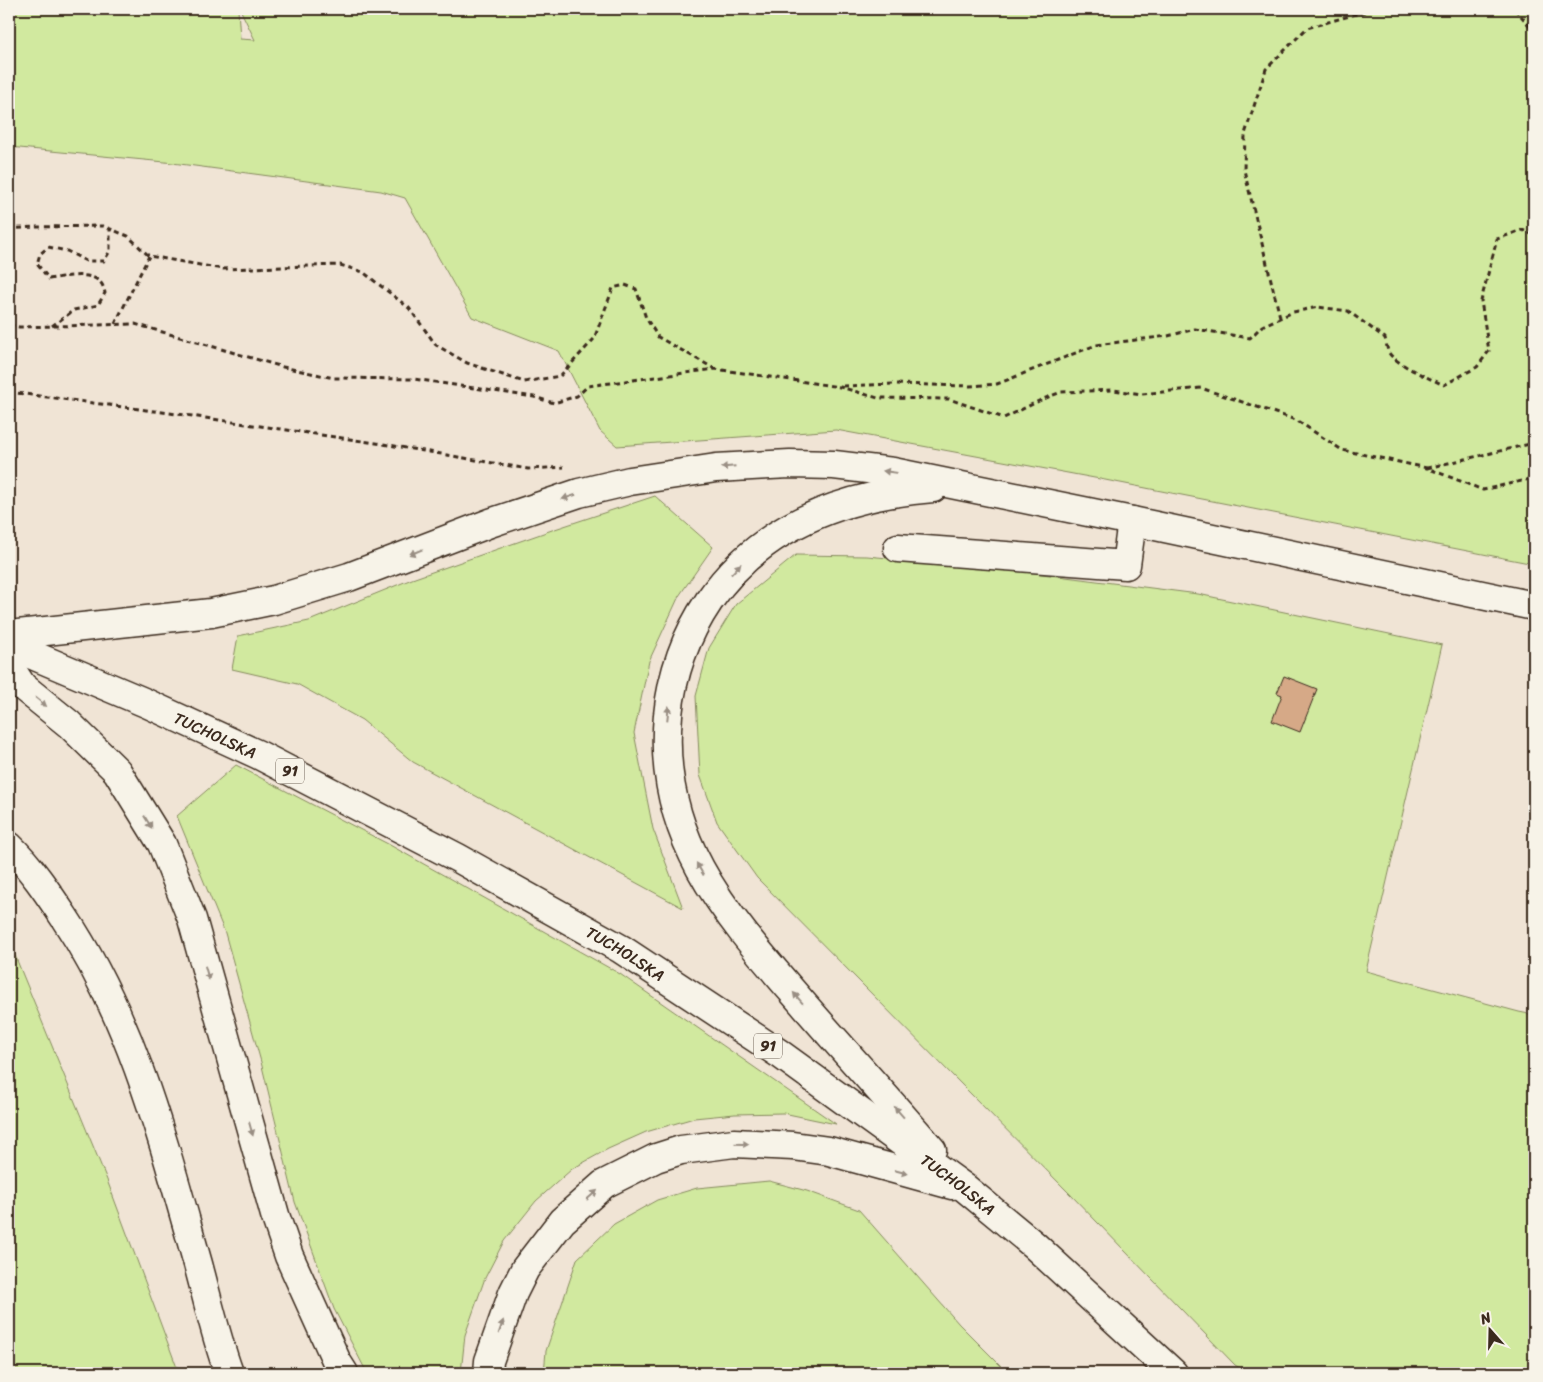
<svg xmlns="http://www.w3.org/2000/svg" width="1543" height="1382" font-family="Sriracha,sans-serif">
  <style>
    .green { fill: #d1e99f; stroke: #868a5e }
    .building { fill: #d6a987; stroke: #3b2a1e }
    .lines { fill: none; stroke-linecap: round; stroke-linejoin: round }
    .minor-casing { stroke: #3b2a1e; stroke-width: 31 }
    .major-casing { stroke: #3b2a1e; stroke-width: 31 }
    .path { stroke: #3b2a1e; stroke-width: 3; stroke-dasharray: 5 4; stroke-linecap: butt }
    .minor { stroke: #f7f3e8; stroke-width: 28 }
    .major { stroke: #f7f3e8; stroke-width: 28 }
    .oneway { fill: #998e83 }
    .labels { text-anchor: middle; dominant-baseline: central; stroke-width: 4; stroke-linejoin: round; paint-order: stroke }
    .shield { fill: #f7f3e8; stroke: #73665b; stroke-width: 1 }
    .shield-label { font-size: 15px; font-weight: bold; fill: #3b2a1e }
    .street-label { font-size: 16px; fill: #3b2a1e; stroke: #f7f3e8 }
  </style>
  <rect width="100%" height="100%" fill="#f0e4d5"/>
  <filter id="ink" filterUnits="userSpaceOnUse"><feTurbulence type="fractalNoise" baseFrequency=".02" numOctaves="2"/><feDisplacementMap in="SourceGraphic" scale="10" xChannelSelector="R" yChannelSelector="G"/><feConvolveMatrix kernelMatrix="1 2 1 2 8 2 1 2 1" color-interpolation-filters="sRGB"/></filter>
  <g filter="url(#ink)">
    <path class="green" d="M9 9H238L240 39 255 40 240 9H1534V564L1100 479 836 430 617 446 600 431 559 351 472 317 405 198 381 191 165 162 9 147Z
      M655 496 713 547 679 596 649 661 634 733 653 829 683 908 413 762 362 720 297 684 232 669 238 636 309 621 412 579 552 530Z
      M796 555 867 556 1011 570 1198 594 1442 645 1366 971 1519 1012 1534 1015V1373H1247L1235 1365 1070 1194 757 878 717 822 700 775 696 696 709 648 736 604Z
      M236 765 388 844 620 974 836 1124 783 1113 735 1114 694 1118 646 1132 608 1149 572 1169 536 1201 504 1241 485 1278 465 1335 461 1373H367L334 1309 295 1202 261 1062 225 933 177 816Z
      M9 941 107 1180 179 1373H9Z
      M769 1181 807 1191 859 1210 959 1324 1008 1373H544L546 1351 577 1259 614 1224 657 1200 697 1188Z"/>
    <path class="building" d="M1284 676 1317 689 1300 732 1272 721 1282 695 1277 693Z"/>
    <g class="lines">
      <defs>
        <path id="minor" d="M898 548 1126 565 1132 521 1534 606
          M9 846C30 866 48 893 64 917 134 1022 164 1145 198 1264 208 1301 216 1338 229 1373"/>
        <g id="major">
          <path d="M9 635 211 613 274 600 349 577 490 523 579 493 630 481 716 468 790 464 834 465 893 472 1132 521"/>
          <path id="s1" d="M9 645 146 703 259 755 458 858 621 949 780 1054 965 1188 1034 1245 1173 1373"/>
          <path d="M9 666 22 686 69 724 117 771 162 844 192 919 275 1215 289 1256 337 1362 344 1373"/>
          <path d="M932 1150C890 1101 847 1054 805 1006 729 918 656 840 668 715 672 674 686 635 709 601 761 525 844 495 933 488"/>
          <path d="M488 1373 489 1361 513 1293 525 1269 562 1221 604 1184 656 1158 681 1150 734 1143 793 1146 829 1151 952 1185"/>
        </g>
      </defs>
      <use href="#minor" class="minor-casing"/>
      <use href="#major" class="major-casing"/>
      <path class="path" d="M1515 9 1534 31
        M9 229 34 227 103 226 128 236 149 256 223 269 340 265 363 272 409 308 436 345 467 363 524 382 560 376 594 339 613 288 625 285 636 289 646 318 658 337 715 369
        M9 249 14 228
        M9 316 13 326
        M1280 317 1244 170 1245 134 1266 69 1307 28 1374 9
        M115 324 149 256
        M9 325 19 327 135 324 283 367 334 378 414 379 534 397 554 403 577 396 588 386 715 369 840 387 878 398 949 399 1004 418 1041 400 1061 392 1114 390 1142 394 1201 388 1296 420 1342 450 1427 468 1483 490 1534 478
        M52 326 74 310 98 305 105 293C104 289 103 285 100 282 90 271 62 277 49 279L37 264 40 254 48 247 67 251 86 261H104L110 251V229
        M843 386 894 384 970 386 997 384 1096 345 1168 336 1195 329 1250 338 1262 326 1293 312 1318 307 1348 311 1385 338C1386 342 1387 349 1389 353 1397 365 1431 379 1444 385L1477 367 1489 351 1481 301 1497 239 1522 230 1534 235
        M9 392 185 415 383 444 528 469 564 467
        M1427 468 1534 443"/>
      <use href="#minor" class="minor"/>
      <use href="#major" class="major"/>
    </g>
    <defs><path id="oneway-solid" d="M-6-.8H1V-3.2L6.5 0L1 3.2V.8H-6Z" transform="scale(1.25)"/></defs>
    <g class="oneway">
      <use href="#oneway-solid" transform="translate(728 467) rotate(175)"/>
      <use href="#oneway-solid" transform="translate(890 472) rotate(-172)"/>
      <use href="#oneway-solid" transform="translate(569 497) rotate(162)"/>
      <use href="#oneway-solid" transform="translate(416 552) rotate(158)"/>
      <use href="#oneway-solid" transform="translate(736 569) rotate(-47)"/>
      <use href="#oneway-solid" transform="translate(41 702) rotate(39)"/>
      <use href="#oneway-solid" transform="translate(668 713) rotate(-84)"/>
      <use href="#oneway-solid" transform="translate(148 822) rotate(58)"/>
      <use href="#oneway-solid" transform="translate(700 869) rotate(-120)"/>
      <use href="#oneway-solid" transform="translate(207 973) rotate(74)"/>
      <use href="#oneway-solid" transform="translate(798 998) rotate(-131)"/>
      <use href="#oneway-solid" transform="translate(899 1112) rotate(-131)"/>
      <use href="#oneway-solid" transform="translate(251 1129) rotate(74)"/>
      <use href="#oneway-solid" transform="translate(742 1144) rotate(2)"/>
      <use href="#oneway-solid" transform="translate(901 1172) rotate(15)"/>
      <use href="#oneway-solid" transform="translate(592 1195) rotate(-41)"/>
      <use href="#oneway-solid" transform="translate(501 1327) rotate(-71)"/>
    </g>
  </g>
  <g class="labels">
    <g class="shield">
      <rect x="276" y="758.5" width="28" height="25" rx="4"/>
      <rect x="754" y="1033.5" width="28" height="25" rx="4"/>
    </g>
    <g class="shield-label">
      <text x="290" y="771">91</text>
      <text x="768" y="1046">91</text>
    </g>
    <g class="street-label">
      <text stroke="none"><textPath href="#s1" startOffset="225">TUCHOLSKA</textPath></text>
      <text stroke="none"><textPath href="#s1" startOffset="690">TUCHOLSKA</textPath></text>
      <text stroke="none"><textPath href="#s1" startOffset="1095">TUCHOLSKA</textPath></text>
    </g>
  </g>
  <rect width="1543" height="1382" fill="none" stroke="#f7f3e8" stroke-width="30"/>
  <rect x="15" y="15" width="1513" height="1352" fill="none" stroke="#3b2a1e" stroke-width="2" filter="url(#ink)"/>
  <g transform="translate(1490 1330) rotate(340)" stroke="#f7f3e8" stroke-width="4" paint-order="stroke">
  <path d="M0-4L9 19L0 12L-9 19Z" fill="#3b2a1e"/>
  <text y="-8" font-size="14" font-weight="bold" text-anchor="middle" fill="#3b2a1e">N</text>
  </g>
</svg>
